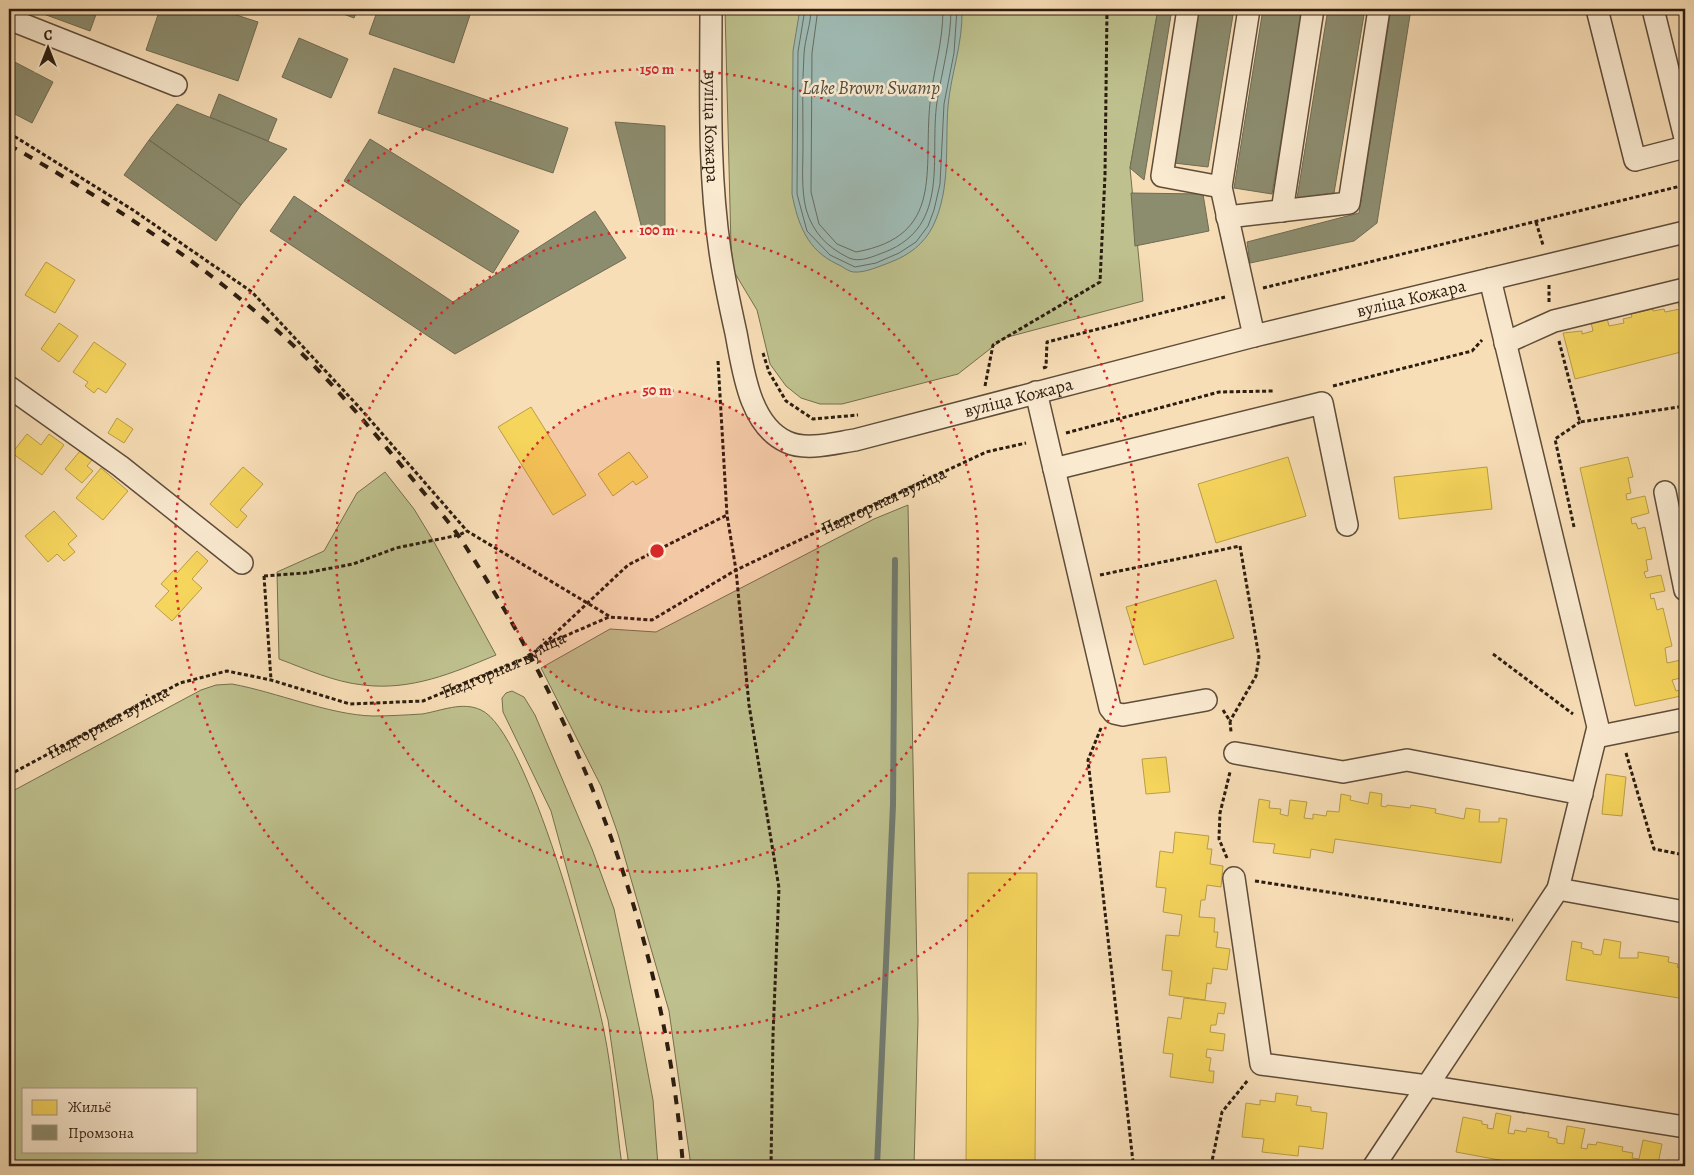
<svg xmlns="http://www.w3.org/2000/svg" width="1694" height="1175" font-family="Alegreya,serif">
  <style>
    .green { fill: #bec18e; stroke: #756f4f; fill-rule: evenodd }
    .water { fill: #9fbbb4; stroke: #717c72 }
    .homes { fill: #f6d55c; stroke: #b99e45 }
    .industry { fill: #8c8c6e; stroke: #6f6b52 }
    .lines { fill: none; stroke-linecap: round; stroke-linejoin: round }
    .shore { stroke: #666c62; stroke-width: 1 }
    .stream { stroke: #717c72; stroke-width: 6 }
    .minor-casing { stroke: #5f4d3a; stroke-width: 24 }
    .path { stroke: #2c1d10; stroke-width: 3; stroke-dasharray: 4 2.5; stroke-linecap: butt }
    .minor { stroke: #faead0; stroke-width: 21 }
    .rail { stroke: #2c1d10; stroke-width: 4; stroke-dasharray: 9 9; stroke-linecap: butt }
    .ring { fill: none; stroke: #d62828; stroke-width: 2.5; stroke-dasharray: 2.5 5 }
    .labels { text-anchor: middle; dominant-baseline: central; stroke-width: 5; stroke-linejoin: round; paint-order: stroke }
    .street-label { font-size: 18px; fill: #2c1d10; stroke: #faead0 }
    .water-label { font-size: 19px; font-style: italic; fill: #4e4c41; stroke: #faead0 }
    .centre { fill: #d62828; stroke: #faead0; stroke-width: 2.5 }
    .ring-label { font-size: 15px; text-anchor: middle; font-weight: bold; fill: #d62828; stroke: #faead0; stroke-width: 5; stroke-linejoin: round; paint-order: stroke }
  </style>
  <rect width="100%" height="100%" fill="#f8deb7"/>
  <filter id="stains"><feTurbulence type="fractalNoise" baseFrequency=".004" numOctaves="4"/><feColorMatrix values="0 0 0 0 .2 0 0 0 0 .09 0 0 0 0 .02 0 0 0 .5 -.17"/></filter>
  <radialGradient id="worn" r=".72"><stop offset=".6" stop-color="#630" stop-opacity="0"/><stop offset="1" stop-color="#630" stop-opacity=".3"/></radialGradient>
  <path class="green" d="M725 9H1158L1130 168 1143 301 1004 338 958 374 842 404H820L801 398 786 386 770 364 757 310 733 270 731 246Z
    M385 472 414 509 434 542 496 655C453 673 411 691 363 685 334 682 306 669 279 659L277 572 324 551 357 493Z
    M908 505 918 1020 914 1166H691L669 1011 618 834 601 786 541 668 610 629 656 632 874 519Z
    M232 684C276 692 330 715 373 716 389 716 405 715 422 714 441 711 462 701 481 710 528 731 593 976 604 1031 613 1075 616 1122 622 1166H9V793L201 690 216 685ZM24 1089H196V1151H24Z
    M512 691 524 697 535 715 592 849 614 909 641 1036 653 1100 658 1166H629L608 1020 551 811 503 712 502 698 506 693Z"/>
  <path class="water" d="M800 9H962C963 44 951 73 948 106 945 146 951 189 933 226 924 244 909 255 891 262 880 266 865 273 854 272 849 272 842 266 837 264 807 250 798 224 792 194L793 51Z"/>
  <path class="homes" d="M46 262 75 280 55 313 25 295Z
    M1685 293V351L1575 379 1563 333 1582 331V334L1593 331 1590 318 1606 314 1609 326 1624 323 1623 319 1632 317 1631 314 1653 309V311L1664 309 1665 312 1680 309 1676 296Z
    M59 323 78 336 59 362 41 349Z
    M94 342 126 364 106 393 98 388 94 393 85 386 88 382 73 372Z
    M531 407 586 495 553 515 498 427Z
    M117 418 133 429 124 443 108 433Z
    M27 434 41 445 49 434 64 445 42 475 12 453Z
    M85 445 97 454 87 466 93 471 82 483 65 469Z
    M629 452 648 477 636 485 633 481 613 496 598 474Z
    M1288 457 1306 516 1216 543 1198 484Z
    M1628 457 1633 477 1628 478 1631 493 1626 494 1627 500 1645 496 1649 513 1631 518 1632 524 1636 523 1638 529 1645 527 1652 559 1646 560 1648 571 1644 572 1646 578 1661 575 1665 591 1650 594 1651 599 1654 598 1657 610 1663 608 1672 646 1665 648 1667 663 1681 660 1685 677 1672 680 1676 691 1680 690 1681 696 1635 706 1580 468Z
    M243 467 263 484 240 510 247 516 237 528 210 504Z
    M1487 467 1492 509 1399 519 1394 477Z
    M101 468 128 491 103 520 76 498Z
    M54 511 77 536 68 544 75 552 64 561 57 554 48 562 25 536Z
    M197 551 208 561 192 579 202 588 172 621 155 606 169 591 161 584 174 570 177 573Z
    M1216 580 1234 638 1144 665 1126 607Z
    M1166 757 1170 792 1146 794 1142 759Z
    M1606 774 1626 777 1622 816 1602 814Z
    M1370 792 1382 794 1381 806 1386 807 1387 805 1410 808 1411 805 1436 809 1435 813 1464 819 1466 808 1480 810 1479 822H1499V818L1507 819 1501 863 1335 839 1333 853 1311 849 1310 858 1273 853 1275 844 1253 842 1259 799 1270 801 1269 808 1281 809 1280 814 1288 816 1290 800 1307 802 1304 818 1313 819V814L1326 816 1327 811 1339 812 1341 794 1351 796 1350 800 1368 804Z
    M1175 832 1209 836 1207 849H1212L1210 864 1223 866 1221 887 1207 885 1205 900H1201L1199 917 1215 918 1214 932H1218L1216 947 1230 949 1227 970 1213 968 1211 984 1207 983 1205 1000 1169 995 1172 971 1162 970 1166 935 1179 936 1182 915 1163 912 1166 888 1156 887 1160 851 1173 853Z
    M968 873H1037L1035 1166H966Z
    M1604 939 1621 942 1619 958H1638V952L1669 957 1668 962 1678 964 1677 967 1683 969 1685 957V999L1566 980 1572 941 1582 943 1581 948 1593 951V954L1601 955Z
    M1184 998 1226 1003 1224 1014 1218 1013 1216 1025H1211L1210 1032 1225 1034 1223 1051 1207 1049 1206 1057 1211 1058 1209 1071H1214L1213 1083 1170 1077 1173 1054 1163 1053 1168 1017 1181 1019Z
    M1276 1093 1298 1096 1296 1105 1311 1107V1111L1327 1113 1323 1149 1299 1146 1298 1156 1262 1152 1264 1139 1242 1137 1246 1103 1260 1105V1100L1275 1102Z
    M1496 1113 1511 1116 1508 1133 1514 1134 1515 1130 1526 1132 1527 1128 1549 1132 1548 1137 1557 1139V1143L1564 1144 1567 1126 1585 1129 1581 1148 1587 1149 1588 1144 1596 1145 1597 1142 1623 1147 1622 1151 1633 1153 1632 1158 1639 1159 1643 1140 1662 1144 1658 1164 1667 1165 1668 1160 1683 1163 1684 1157 1685 1166H1532L1456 1152 1463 1117 1482 1121V1124L1488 1125 1487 1128 1493 1129Z"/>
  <path class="industry" d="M30 9H98L90 31Z
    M160 9H218L258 22 238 81 146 50Z
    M330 9H358L354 18Z
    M378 9H472L454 63 369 34Z
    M1158 9H1172L1144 180 1130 168Z
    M1198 9H1234L1208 167 1174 163Z
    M1263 9H1303L1272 194 1234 188Z
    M1328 9H1365L1334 193 1297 198Z
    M1391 9H1411L1377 223 1354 241 1250 263 1247 242 1359 213Z
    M299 38 348 59 331 98 282 77Z
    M9 59 53 82 32 123 9 111Z
    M394 68 568 128 553 173 378 113Z
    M219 94 277 119 268 141 210 117Z
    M177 104 287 149 241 205 149 140Z
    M615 122 665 126V235L643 233Z
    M370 139 519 231 493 273 344 181Z
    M149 140 241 205 216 241 124 175Z
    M1131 193 1203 194 1209 231 1135 246Z
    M294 196 453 302 595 211 626 258 455 354 270 231Z"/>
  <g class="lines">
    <path class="shore" d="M805 9 798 52 797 194 807 231 830 255 855 267 876 263 899 253 916 242 928 226 934 210 940 184 944 104 954 53 957 9
      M811 9C811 24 805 38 804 54 802 84 803 115 803 145 803 166 801 188 806 209 813 233 827 247 849 258 860 263 874 256 885 252 951 226 929 157 937 102 942 70 951 41 951 9
      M818 9 812 53 811 192 819 224 837 244 856 252C945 236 923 171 930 103 933 70 943 45 943 9"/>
    <path class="stream" d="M877 1166 893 805 895 560"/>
    <defs>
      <g id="minor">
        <path id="s2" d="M711 9C711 89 708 171 720 251 724 279 730 306 736 333 743 369 749 425 787 442 806 451 835 443 855 440L1254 336 1685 232"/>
        <path d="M1188 9 1162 176 1221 187"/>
        <path d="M1249 9 1221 187 1254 336"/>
        <path d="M1597 9 1635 160 1685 147"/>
        <path d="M1653 9 1685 138"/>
        <path d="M9 19 176 85"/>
        <path d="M1282 211 1313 9"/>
        <path d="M1227 217 1349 203 1379 9"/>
        <path d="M1490 279 1598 727 1558 889 1685 912"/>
        <path d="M1505 343 1554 321 1685 289"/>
        <path d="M9 387 120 466 242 563"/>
        <path d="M1036 392 1110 708 1114 713 1123 715 1206 700"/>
        <path d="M1054 469 1322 403 1347 525"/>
        <path d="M1665 492 1685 590"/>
        <path d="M1596 737 1685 719"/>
        <path d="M1235 753 1343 772 1407 760 1582 794"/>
        <path d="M1234 878 1261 1064 1427 1086 1685 1127"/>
        <path d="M1374 1166 1558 889"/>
      </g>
    </defs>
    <use href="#minor" class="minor-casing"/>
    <g class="path">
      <path d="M9 133 133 210 252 292 359 407 467 531 609 616"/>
      <path d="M1536 222 1543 245"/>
      <path d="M1263 288 1685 185"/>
      <path d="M1549 302V285"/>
      <path d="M1559 341 1580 422 1685 406"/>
      <path d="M763 353 769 372 786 401 813 419 858 415"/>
      <path d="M718 361 727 515 736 570 749 705 779 888 773 1035 771 1166"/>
      <path d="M1043 368 1046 367 1047 342 1225 297"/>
      <path d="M985 386 993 345 1100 282 1105 175 1107 9"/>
      <path d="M1333 386 1472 351 1482 340"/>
      <path d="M1066 433 1219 392 1275 391"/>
      <path d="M1574 527 1555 439 1580 422"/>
      <path d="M1100 575 1240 546 1259 657 1256 676 1230 721"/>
      <path d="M264 576 305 573 353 564 396 548 459 535 467 531"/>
      <path d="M264 576 271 680"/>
      <path d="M544 644 628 565 727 515"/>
      <path d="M1493 654 1573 714"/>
      <path d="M1223 710 1230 721 1231 732"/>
      <path d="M1101 728 1088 760 1133 1162 1136 1166"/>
      <path d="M1626 753 1654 849 1685 855"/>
      <path id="s1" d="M9 775 180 683 227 671 271 680 350 704 423 701 531 656 542 646 609 617 652 620 736 570 986 452 1026 443"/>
      <path d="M1227 858 1219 839 1220 813 1230 772"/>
      <path d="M1255 881 1513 920"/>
      <path d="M1211 1166 1222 1112 1248 1080"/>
    </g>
    <use href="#minor" class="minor"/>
    <path class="rail" d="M9 145C115 205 234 282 319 371 354 408 387 448 420 488 433 504 448 520 460 538 583 724 666 943 683 1166"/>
  </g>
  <circle cx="657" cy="551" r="161" fill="#d62828" fill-opacity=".12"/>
  <g class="ring">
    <circle cx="657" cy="551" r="161"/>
    <circle cx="657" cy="551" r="321"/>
    <circle cx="657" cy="551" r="482"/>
  </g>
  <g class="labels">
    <g class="street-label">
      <text stroke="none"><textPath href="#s2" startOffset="118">вуліца Кожара</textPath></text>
      <text stroke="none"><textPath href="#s2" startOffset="1094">вуліца Кожара</textPath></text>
      <text stroke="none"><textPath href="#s2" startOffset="689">вуліца Кожара</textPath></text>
      <text stroke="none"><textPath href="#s1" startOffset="952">Падгорная вуліца</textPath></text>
      <text stroke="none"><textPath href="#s1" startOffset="532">Падгорная вуліца</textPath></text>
      <text stroke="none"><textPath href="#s1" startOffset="112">Падгорная вуліца</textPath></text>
    </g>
    <g class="water-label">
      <text x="871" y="88">Lake Brown Swamp</text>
    </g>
  </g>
  <circle cx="657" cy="551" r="8" class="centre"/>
  <g class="ring-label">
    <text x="657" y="74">150 m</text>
    <text x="657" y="235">100 m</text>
    <text x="657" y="395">50 m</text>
  </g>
  <rect width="1694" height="1175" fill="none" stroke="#f8deb7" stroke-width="30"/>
  <rect x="10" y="10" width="1674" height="1155" fill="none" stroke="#2c1d10" stroke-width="2.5"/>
  <rect x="15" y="15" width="1664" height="1145" fill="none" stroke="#2c1d10"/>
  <rect x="22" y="1088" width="175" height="65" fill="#faead0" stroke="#a89883"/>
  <rect x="32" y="1100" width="25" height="15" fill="#f6d55c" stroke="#a89883"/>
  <text x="68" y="1112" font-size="15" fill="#2c1d10">Жильё</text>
  <rect x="32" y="1125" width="25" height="15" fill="#8c8c6e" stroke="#a89883"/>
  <text x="68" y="1138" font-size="15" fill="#2c1d10">Промзона</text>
  <g transform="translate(48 48)" stroke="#faead0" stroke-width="4" paint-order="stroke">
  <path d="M0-4L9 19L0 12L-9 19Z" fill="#2c1d10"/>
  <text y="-8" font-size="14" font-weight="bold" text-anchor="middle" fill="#2c1d10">С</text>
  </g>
  <rect width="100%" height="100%" filter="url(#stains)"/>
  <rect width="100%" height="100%" fill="url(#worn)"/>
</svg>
